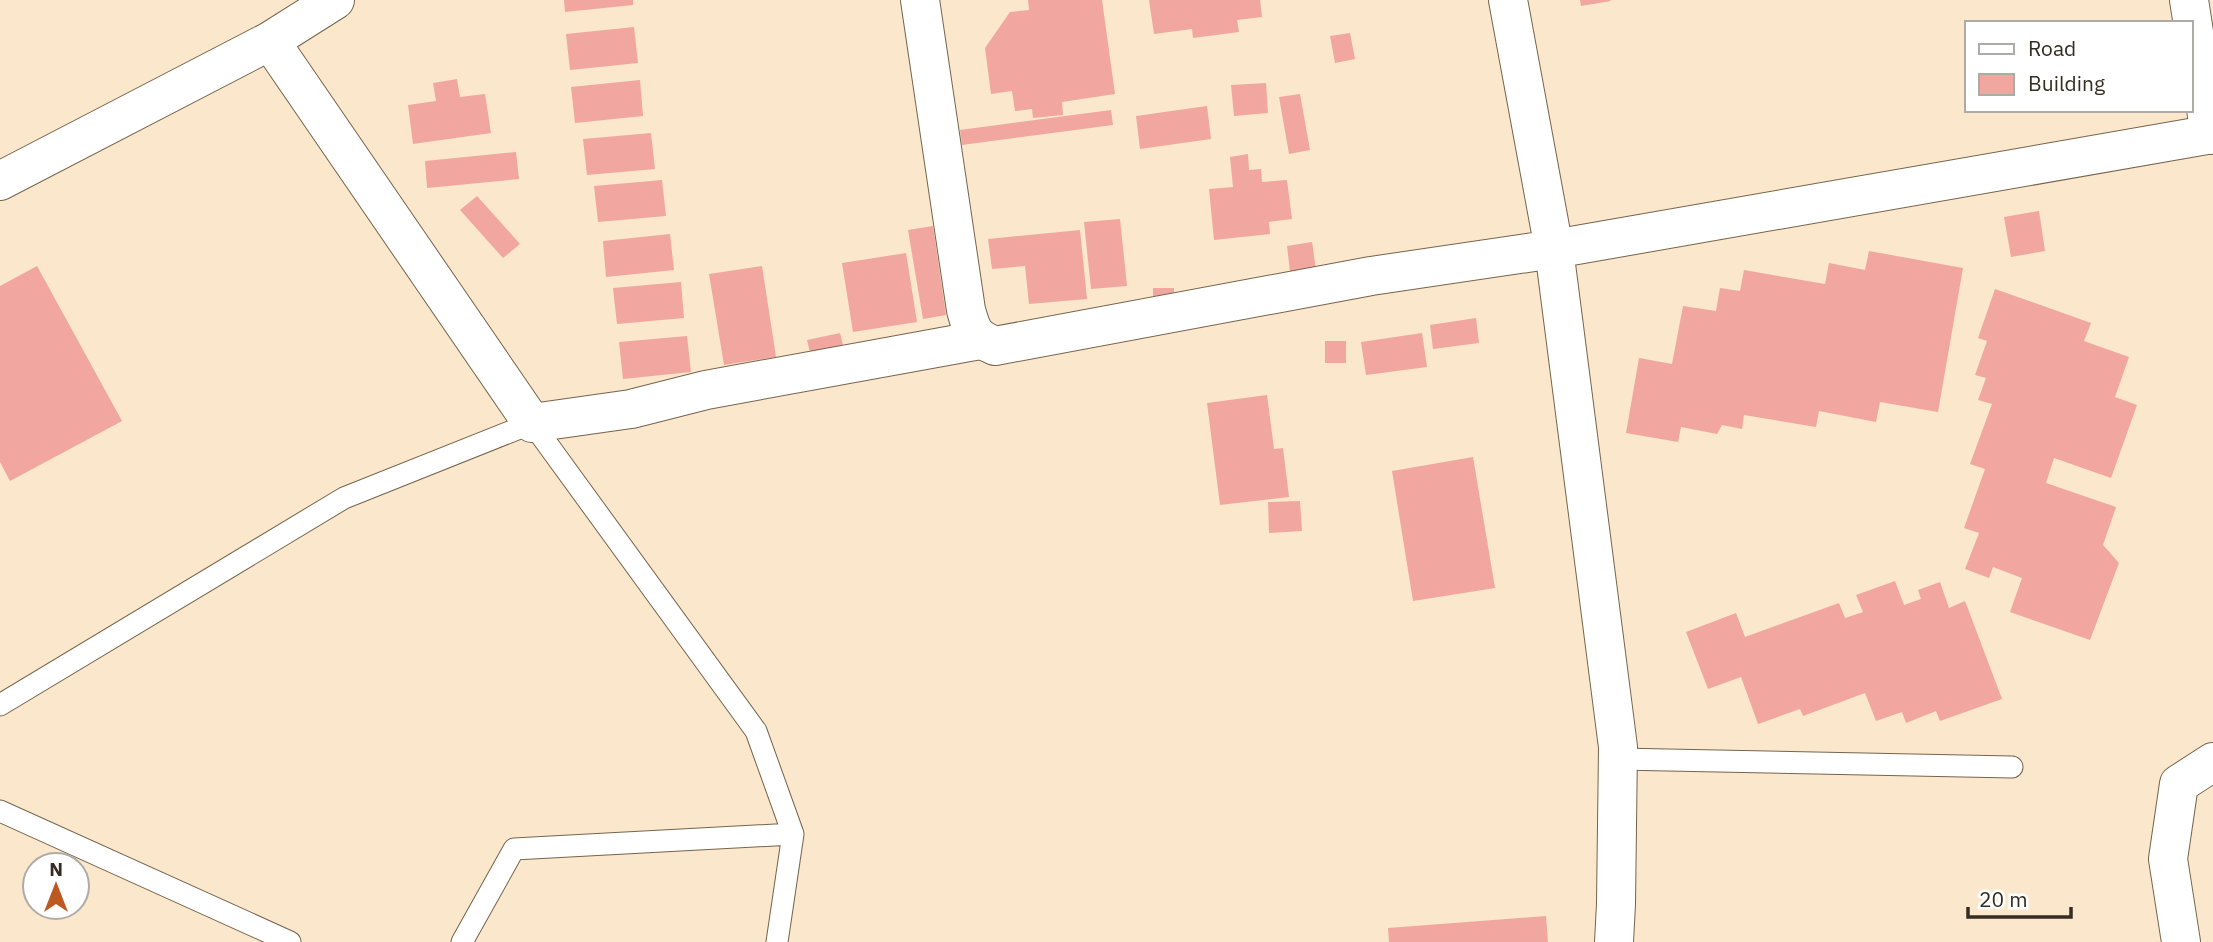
<svg xmlns="http://www.w3.org/2000/svg" width="2213" height="942" font-family="'IBM Plex Sans',sans-serif">
  <style>
    .building { fill: #f1a6a0 }
    .lines { fill: none; stroke-linecap: round; stroke-linejoin: round }
    .lane-casing { stroke: #76644c; stroke-width: 23 }
    .street-casing { stroke: #76644c; stroke-width: 40 }
    .lane { stroke: #fff; stroke-width: 21 }
    .street { stroke: #fff; stroke-width: 38 }
  </style>
  <rect width="100%" height="100%" fill="#fbe7cb"/>
  <path class="building" d="M564 0H633V5L565 12Z
    M1028 0H1102L1115 94 1062 102 1063 115 1033 118 1032 109 1015 111 1012 91 991 94 985 48 1010 12 1029 10Z
    M1149 0H1260L1262 17 1237 20 1239 32 1193 38 1192 29 1154 34Z
    M1580 0H1610L1611 1 1581 6Z
    M634 27 638 63 570 70 566 34Z
    M1350 33 1355 59 1335 63 1330 36Z
    M457 79 460 97 485 94 491 133 413 144 408 105 436 101 433 83Z
    M640 80 643 116 575 123 571 87Z
    M1266 83 1268 113 1234 116 1231 85Z
    M1300 94 1310 150 1289 154 1279 97Z
    M1207 106 1211 139 1140 149 1136 116Z
    M1111 110 1113 125 962 145 960 130Z
    M651 133 655 169 587 175 583 139Z
    M516 152 519 179 427 188 425 161Z
    M1248 154 1249 170 1261 169 1262 182 1287 180 1292 219 1269 222 1270 234 1214 240 1209 189 1233 187 1230 157Z
    M662 180 666 216 598 222 594 186Z
    M477 196 520 244 503 258 460 210Z
    M2039 211 2045 251 2011 257 2004 217Z
    M1120 219 1127 286 1091 289 1084 222Z
    M933 226 946 315 923 319 908 230Z
    M1080 230 1087 299 1029 304 1025 266 992 269 988 239Z
    M670 234 674 270 606 277 603 241Z
    M1312 242 1317 277 1291 280 1287 246Z
    M1869 251 1963 268 1938 412 1880 402 1876 422 1819 411 1816 427 1744 415 1742 429 1722 425 1717 434 1681 427 1678 442 1626 433 1639 358 1672 364 1683 306 1716 311 1720 288 1740 291 1744 270 1825 284 1829 263 1865 270Z
    M906 253 917 322 853 332 842 263Z
    M37 266 122 421 10 481 0 462V286Z
    M762 266 776 357 724 365 709 274Z
    M681 282 684 318 617 324 613 288Z
    M1153 288H1174V310H1153Z
    M1995 289 2091 323 2084 341 2129 357 2115 397 2137 405 2111 478 2054 458 2046 483 2116 507 2103 545 2119 563 2090 640 2010 612 2022 578 1993 567 1989 578 1965 569 1979 533 1964 528 1985 469 1970 464 1992 404 1978 400 1986 378 1975 375 1987 341 1978 338Z
    M1476 318 1479 343 1433 349 1430 325Z
    M840 333 846 358 813 365 807 340Z
    M1422 333 1427 367 1366 375 1361 342Z
    M687 336 691 372 623 379 619 342Z
    M1325 341H1346V363H1325Z
    M1267 395 1274 449 1283 448 1289 497 1220 505 1207 403Z
    M1473 457 1495 588 1413 601 1392 471Z
    M1300 501 1302 531 1269 533 1268 502Z
    M1895 581 1904 605 1921 599 1918 590 1940 582 1949 608 1965 601 2002 699 1940 721 1936 711 1906 723 1902 712 1876 721 1865 693 1803 716 1800 709 1758 724 1741 677 1708 689 1686 632 1736 613 1745 637 1839 603 1845 618 1863 612 1856 595Z
    M1546 916 1548 942H1389L1388 928Z"/>
  <g class="lines">
    <defs>
      <path id="lane" d="M0 705 344 498 532 423 756 731 793 834 777 942
        M1618 759 2012 767
        M0 811 290 942
        M462 942 514 849 793 834"/>
      <path id="street" d="M920 0 966 310C972 331 973 337 995 346L1371 276 1554 249 2213 134
        M1508 0 1554 249 1618 747 1616 904 1614 942
        M2189 0 2210 135
        M270 41 532 423 631 409 706 390 980 340
        M0 181 270 41 335 0
        M2181 942 2168 859 2179 784 2213 762"/>
    </defs>
    <use href="#lane" class="lane-casing"/>
    <use href="#street" class="street-casing"/>
    <use href="#lane" class="lane"/>
    <use href="#street" class="street"/>
  </g>
  <rect x="1965" y="21" width="228" height="91" fill="#ffffff" stroke="#aeaba7" stroke-width="2"/>
  <rect x="1979" y="44" width="35" height="10" fill="#ffffff" stroke="#aeaba7" stroke-width="2"/>
  <text x="2028" y="56" font-size="21" fill="#352d22">Road</text>
  <rect x="1979" y="74" width="35" height="21" fill="#f1a6a0" stroke="#aeaba7" stroke-width="2"/>
  <text x="2028" y="91" font-size="21" fill="#352d22">Building</text>
  <g transform="translate(56 886)"><circle r="33" fill="#ffffff" stroke="#aeaba7" stroke-width="2"/>
  <path d="M0-5L12 26L0 18L-12 26Z" fill="#bc5920"/>
  <text y="-10" font-size="19" font-weight="bold" text-anchor="middle" fill="#352d22">N</text>
  </g>
  <path d="M1968 907v10h103v-10" fill="none" stroke="#352d22" stroke-width="3.5"/>
  <text x="1979" y="907" font-size="21" fill="#352d22" stroke="#ffffff" stroke-width="5" paint-order="stroke">20 m</text>
</svg>
